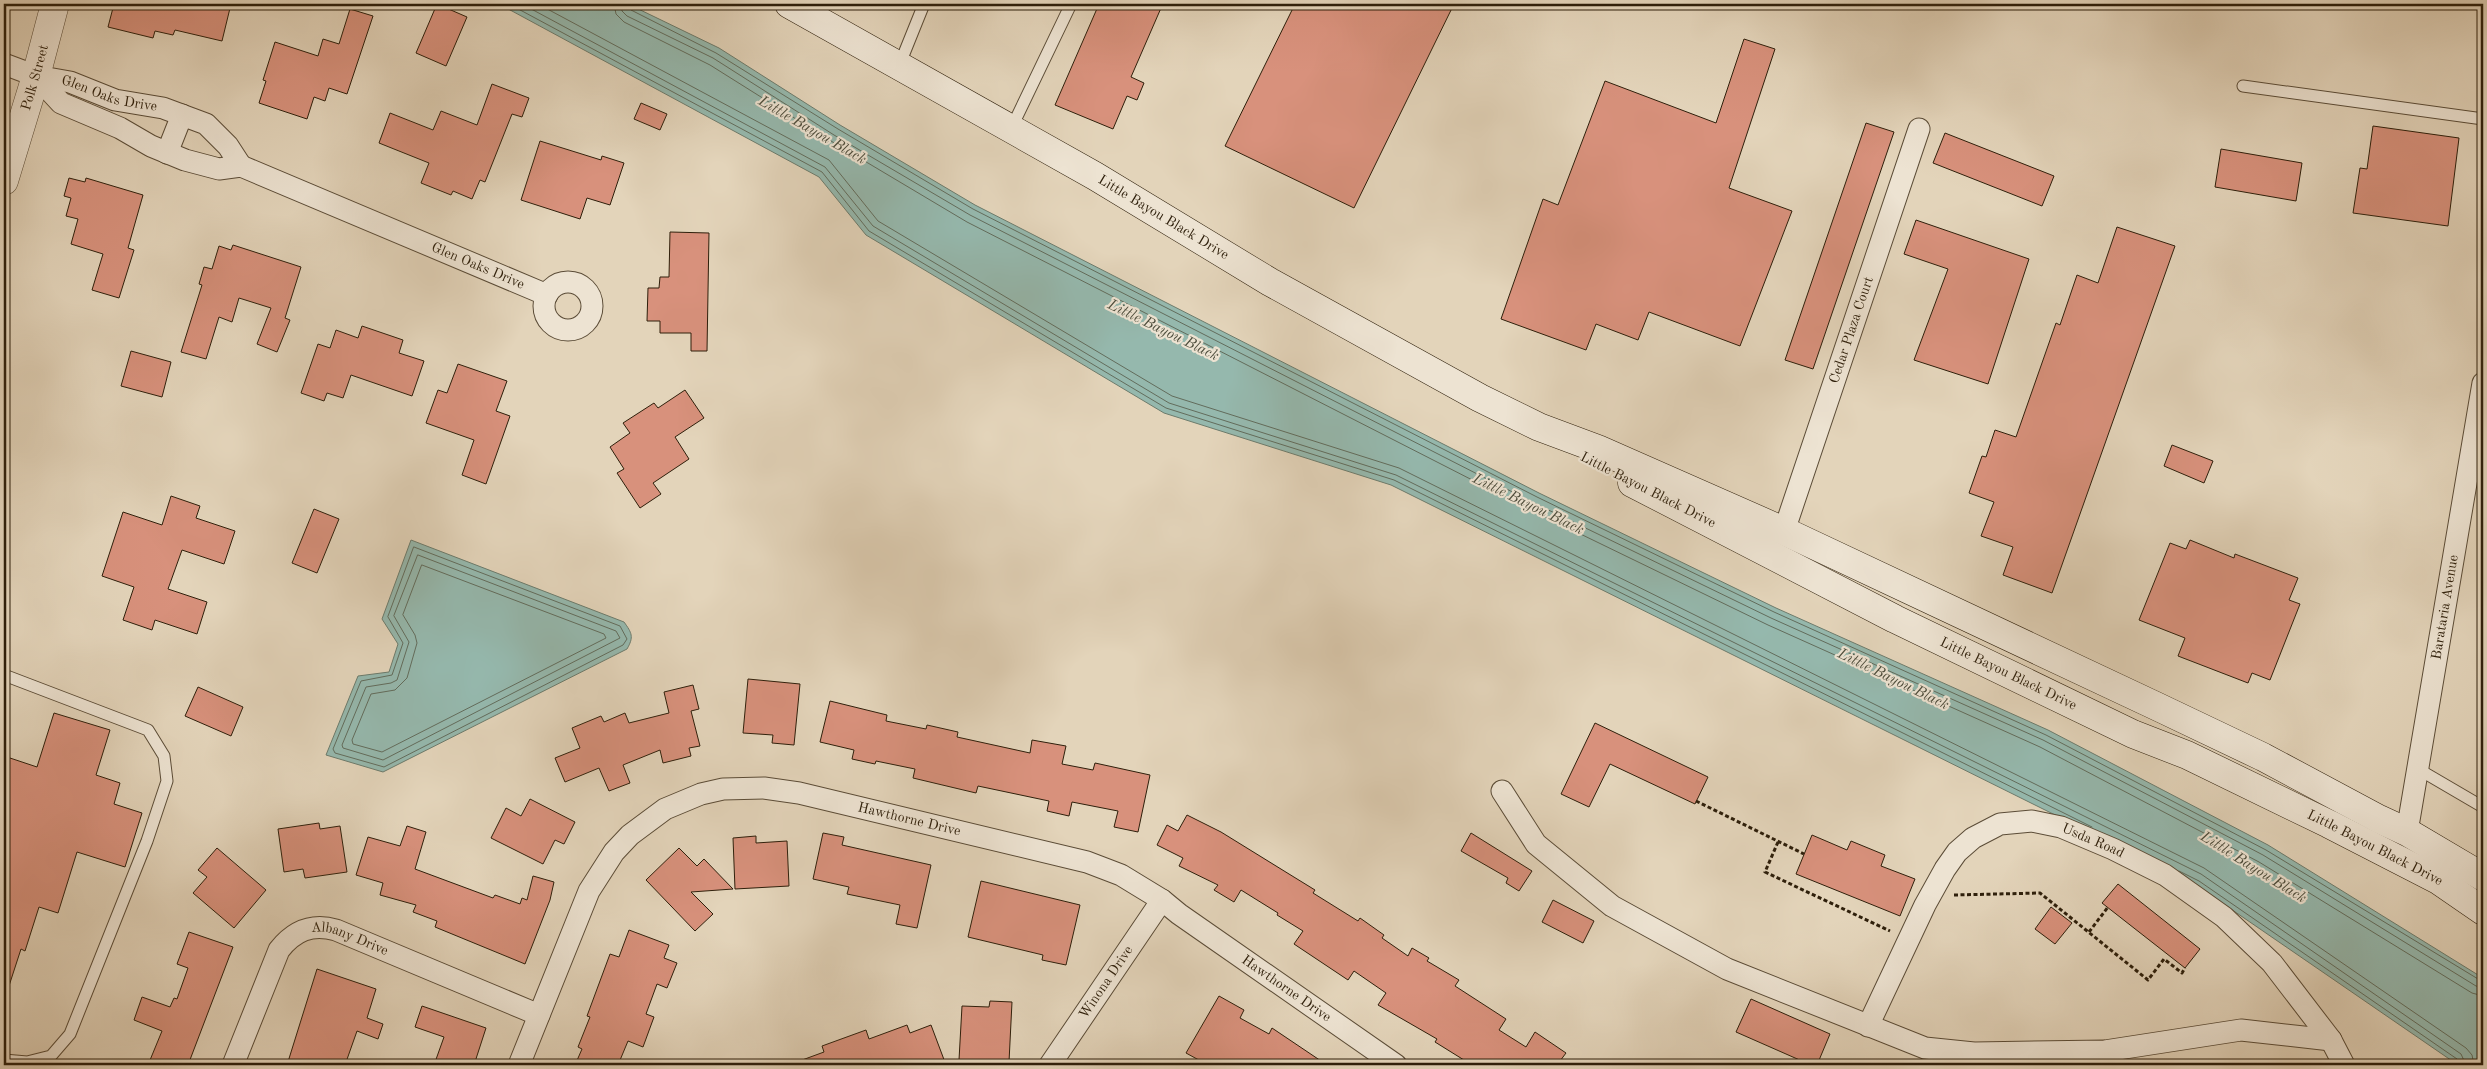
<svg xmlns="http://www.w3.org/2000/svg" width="2487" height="1069" font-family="'Old Standard TT',serif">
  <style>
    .water { fill: #95b8ad; stroke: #6c7b6c }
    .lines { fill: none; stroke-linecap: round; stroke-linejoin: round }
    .shore { stroke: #626c5c; stroke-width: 1 }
    .building { fill: #d8917c; stroke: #2e1f0b }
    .service-casing { stroke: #5b4c37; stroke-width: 13 }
    .minor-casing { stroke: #5b4c37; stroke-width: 23 }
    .tertiary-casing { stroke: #5b4c37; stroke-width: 29 }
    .secondary-casing { stroke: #2e1f0b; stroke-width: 29 }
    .path { stroke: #2e1f0b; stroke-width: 3; stroke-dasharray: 4 2.5; stroke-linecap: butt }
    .service { stroke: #ede3d2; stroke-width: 11 }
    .minor { stroke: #ede3d2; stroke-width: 21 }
    .tertiary { stroke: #ede3d2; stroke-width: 28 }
    .secondary { stroke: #ede3d2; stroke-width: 28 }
    .labels { text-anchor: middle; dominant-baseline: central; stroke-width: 4.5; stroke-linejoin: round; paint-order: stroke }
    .street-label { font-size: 14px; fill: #2e1f0b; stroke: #ede3d2 }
    .water-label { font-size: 15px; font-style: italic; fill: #4d4d3c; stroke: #ede3d2 }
  </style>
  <rect width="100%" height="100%" fill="#e3d4ba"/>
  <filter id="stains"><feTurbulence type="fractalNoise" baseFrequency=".004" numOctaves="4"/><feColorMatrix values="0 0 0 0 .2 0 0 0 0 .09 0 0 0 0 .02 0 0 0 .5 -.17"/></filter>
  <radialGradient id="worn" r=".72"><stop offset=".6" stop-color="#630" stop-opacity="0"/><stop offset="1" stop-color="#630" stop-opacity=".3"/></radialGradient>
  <path class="water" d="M499 4H628L719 48 840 125 975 205 1539 493 1776 608 2048 730 2268 845 2483 978V1065H2458L2196 885 1391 485 1164 413 866 235 819 177Z
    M411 540 624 622C632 633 634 637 627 649L383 772 326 755 358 676 389 672 398 644 382 619Z"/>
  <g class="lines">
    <path class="shore" d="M509 4 822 172 869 231 1166 408 1394 480 2092 827
      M522 4 825 167 873 226 1169 403 1396 475 2201 874 2461 1054 2466 1065
      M538 4 829 160 878 221 1172 396 1399 468 2204 868 2466 1048 2472 1055 2474 1065
      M614 4 616 14 624 22 710 65 831 141 967 222 1531 510 1768 625 2040 747 2259 862 2472 993 2483 996
      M621 4 622 11 627 16 713 58 834 135 970 215 1534 503 1771 618 2043 740 2263 855 2476 986 2483 988
      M627 4 631 10 716 53 838 129 973 209 1537 497 1774 612 2046 735 2266 850 2483 982
      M414 547 620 626 627 639 623 645 384 767 335 753 333 749 361 681 392 675 403 643 388 617Z
      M418 555 616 631 620 638 383 760 343 748 342 745 366 687 391 683 397 680 409 642 394 616Z
      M422 565 604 634 606 638 382 752 353 744 352 740 371 694 395 690 407 678 417 643 415 635 403 615Z
      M2179 871 2199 881 2457 1059 2460 1065"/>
  </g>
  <path class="building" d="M114 4H231L222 41 175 30 173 35 155 31 153 38 108 27Z
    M437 4 467 17 446 66 416 53Z
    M1099 4H1152L1161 8 1131 77 1144 83 1137 100 1127 96 1113 129 1055 105Z
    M1295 4H1454L1354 208 1225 146Z
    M350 9 373 16 347 94 329 88 325 101 314 97 307 119 259 103 266 81 263 80 275 42 318 56 323 39 339 44Z
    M1744 39 1775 49 1729 188 1792 211 1740 346 1649 312 1638 340 1596 324 1586 350 1501 319 1543 199 1558 205 1605 81 1716 123Z
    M492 84 529 98 522 117 512 114 485 182 480 180 472 199 453 191 451 195 421 183 429 163 379 143 390 113 433 130 441 111 477 125Z
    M641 103 667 114 660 130 634 119Z
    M1866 123 1894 132 1813 369 1785 360Z
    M2373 126 2459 138 2448 226 2353 213 2360 168 2367 169Z
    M1945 133 2054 176 2042 206 1933 163Z
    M540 141 601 160 602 156 624 163 610 205 587 198 580 219 521 200Z
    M2221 149 2302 163 2296 201 2215 187Z
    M69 178 85 182 86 178 143 195 128 248 134 250 119 298 92 290 103 254 71 244 78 219 66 216 71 198 64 196Z
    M1916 220 2029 259 1988 384 1914 360 1948 269 1904 254Z
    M2117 227 2175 246 2052 593 2003 575 2013 547 1981 536 1994 502 1969 493 1982 456 1986 457 1995 430 2016 437 2056 323 2060 325 2077 275 2098 283Z
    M670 232 709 233 707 351H691V333H660V321H647L648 288H659L660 277H669Z
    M233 245 301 267 285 318 290 320 277 352 257 344 271 308 239 298 232 322 219 317 206 359 181 352 202 285 199 284 204 267 212 269 219 246 231 250Z
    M362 326 403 340 399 353 424 361 412 396 351 375 343 398 327 393 324 401 301 393 318 344 330 348 336 330 358 338Z
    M131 351 171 362 162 397 121 386Z
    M458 364 507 381 496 411 510 416 486 484 462 475 474 440 426 423 438 390 447 393Z
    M685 390 704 418 675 437 689 459 653 483 661 494 640 508 617 473 624 469 610 447 630 433 623 423 654 403 658 408Z
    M2172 445 2213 461 2204 483 2164 466Z
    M171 496 200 506 196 518 235 531 224 564 182 550 168 589 207 602 197 634 155 620 152 630 123 620 134 587 102 576 123 512 162 525Z
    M314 509 339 519 317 573 292 563Z
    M2190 540 2234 558 2235 554 2298 578 2289 600 2300 604 2270 680 2252 673 2248 683 2178 656 2185 638 2139 620 2170 543 2186 549Z
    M748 679 800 684 794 745 772 743 773 735 743 733Z
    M693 685 699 709 691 711 700 746 689 748 691 756 663 763 660 750 623 765 630 783 609 791 599 768 565 782 555 758 580 748 572 728 601 716 604 722 625 713 629 723 669 713 664 692Z
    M198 687 243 707 231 736 185 716Z
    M830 701 887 715 886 721 926 729 927 725 958 732 957 737 1030 753 1032 740 1066 746 1062 764 1093 770 1095 763 1150 775 1138 832 1114 827 1118 811 1072 802 1069 816 1047 811 1049 801 978 786 976 793 913 778 915 769 876 761 875 764 852 759 854 750 820 742Z
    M54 713 110 730 96 775 120 783 114 804 142 813 125 867 77 852 58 913 39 907 25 951 21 949 7 992 4 991V756L37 767Z
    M1595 723 1708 777 1695 804 1610 764 1589 807 1561 794Z
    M530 799 575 822 564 844 555 840 543 864 491 838 506 808 521 816Z
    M1187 815 1221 832 1289 874 1315 890 1313 893 1358 921 1360 918 1384 935 1382 938 1408 956 1412 948 1429 958 1427 961 1459 980 1455 986 1506 1019 1499 1030 1526 1047 1535 1032 1566 1053 1557 1065H1472L1435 1042 1437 1039 1378 1005 1386 993 1354 971 1348 980 1294 944 1303 931 1277 915 1278 913 1241 890 1234 902 1214 890 1218 885 1179 866 1183 858 1157 845 1167 825 1178 831Z
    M319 823 320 829 340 826 347 872 305 878 303 869 284 872 278 829Z
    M407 826 426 832 415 869 493 898 495 895 520 904 522 898 527 900 533 876 554 882 550 900 525 964 435 927 437 921 413 912 416 905 380 895 383 883 356 875 368 837 400 846Z
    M823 833 844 837 842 845 931 865 917 928 896 924 900 905 847 894 849 887 813 879Z
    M1471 833 1532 871 1519 891 1506 883 1508 878 1461 851Z
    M1812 835 1847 850 1851 841 1885 855 1881 866 1915 879 1900 916 1796 874Z
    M756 836V843L787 841 789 886 735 889 733 838Z
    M217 848 266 890 234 928 193 893 207 877 198 870Z
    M679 848 697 866 704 859 733 889 691 892 713 914 695 931 646 880Z
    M981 881 1080 905 1066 965 1042 960 1043 955 968 937Z
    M2118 884 2200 949 2185 968 2102 903Z
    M1553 900 1594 921 1583 943 1542 922Z
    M2051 907 2072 923 2055 944 2035 929Z
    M629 930 669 945 664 958 677 963 667 988 657 984 646 1014 654 1017 643 1047 628 1041 618 1065H575L582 1049 578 1047 590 1017 587 1016 610 954 619 957Z
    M189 932 233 947 188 1065H148L162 1031 134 1020 142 997 170 1007 174 998 177 999 188 968 177 964Z
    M317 969 376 989 367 1018 383 1024 378 1039 357 1031 345 1065H287Z
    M1219 996 1244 1010 1240 1018 1269 1034 1272 1028 1327 1065H1208L1186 1053Z
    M1751 999 1830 1034 1817 1065H1811L1736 1032Z
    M990 1001 1012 1002 1009 1062 959 1060 962 1006 989 1007Z
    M422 1006 486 1028 474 1065H434L444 1037 415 1027Z
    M907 1025 910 1033 931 1025 946 1065H794V1063L824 1052 822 1046 866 1030 869 1039Z"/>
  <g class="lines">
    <defs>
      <path id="service" d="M899 66 924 4
        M2243 86 2483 119
        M1011 129 1071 4
        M4 675 148 730 164 756 167 781 147 841 70 1034 51 1056 27 1062 4 1060
        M2418 769 2483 807"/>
      <g id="minor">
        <path id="s1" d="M4 64 36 76 70 82 115 100 163 108 206 124 228 146 241 166"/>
        <path id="s2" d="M36 76 61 103 120 128 151 146 185 160 219 169 241 166 547 295"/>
        <path d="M167 153 182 115"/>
        <circle cx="568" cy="306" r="24"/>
        <path id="s3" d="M1784 531 1919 129"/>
        <path d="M1502 791 1536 844 1612 906 1727 969 1925 1048 1974 1053 2105 1051 2241 1030 2331 1040"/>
        <path id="s4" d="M2407 832 2483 383"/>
        <path id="s5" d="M1868 1026 1925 905 1945 869 1957 852 1973 838 2000 824 2032 821 2061 827 2113 849 2165 875 2224 917 2272 963 2331 1040 2344 1065"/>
        <path id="s6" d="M233 1065 279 950C294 931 311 923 336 930L539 1015"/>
        <path id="s7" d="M519 1065 589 891 614 852 630 835 665 809 701 794 723 789 764 788 799 793 1087 862 1121 875 1162 900 1179 914 1396 1065"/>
        <path id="s8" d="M1050 1065 1162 900"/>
      </g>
      <g id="tertiary">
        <path id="s9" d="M4 181 36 76 55 4"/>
      </g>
      <g id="secondary">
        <path id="s10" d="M789 4 1095 176 1270 282 1480 398 1539 427 1598 449 1784 531 2156 706 2263 757 2379 819 2407 832 2483 877"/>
        <path id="s11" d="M1632 483 1895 619 2133 734 2187 755 2329 824 2438 880 2483 911"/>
      </g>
    </defs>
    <use href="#service" class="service-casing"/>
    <use href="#minor" class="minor-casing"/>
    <use href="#tertiary" class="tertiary-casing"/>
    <use href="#secondary" class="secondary-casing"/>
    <path class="path" d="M1696 801 1804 854
      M1778 842 1765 872 1890 931
      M1954 895 2040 893 2148 980 2164 959 2182 973 2185 968
      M2089 932 2108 907"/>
    <use href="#service" class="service"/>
    <use href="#minor" class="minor"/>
    <use href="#tertiary" class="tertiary"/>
    <use href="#secondary" class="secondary"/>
  </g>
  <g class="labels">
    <g class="street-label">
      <text stroke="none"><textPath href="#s9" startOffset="108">Polk Street</textPath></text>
      <text stroke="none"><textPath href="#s1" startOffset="110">Glen Oaks Drive</textPath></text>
      <text stroke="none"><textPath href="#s10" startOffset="431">Little Bayou Black Drive</textPath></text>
      <text stroke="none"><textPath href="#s2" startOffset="488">Glen Oaks Drive</textPath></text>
      <text stroke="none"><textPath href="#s3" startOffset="212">Cedar Plaza Court</textPath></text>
      <text transform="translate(1648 490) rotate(27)">Little Bayou Black Drive</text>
      <text stroke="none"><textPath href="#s4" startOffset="228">Barataria Avenue</textPath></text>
      <text stroke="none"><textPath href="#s11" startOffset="422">Little Bayou Black Drive</textPath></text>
      <text stroke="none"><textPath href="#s7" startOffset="552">Hawthorne Drive</textPath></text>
      <text stroke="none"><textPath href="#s5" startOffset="344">Usda Road</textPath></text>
      <text stroke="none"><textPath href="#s11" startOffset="828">Little Bayou Black Drive</textPath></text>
      <text stroke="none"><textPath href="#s6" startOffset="204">Albany Drive</textPath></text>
      <text stroke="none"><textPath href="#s8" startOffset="100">Winona Drive</textPath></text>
      <text stroke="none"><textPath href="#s7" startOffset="972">Hawthorne Drive</textPath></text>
    </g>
    <g class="water-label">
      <text transform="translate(812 131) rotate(30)">Little Bayou Black</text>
      <text transform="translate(1163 331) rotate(26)">Little Bayou Black</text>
      <text transform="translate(1528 505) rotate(26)">Little Bayou Black</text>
      <text transform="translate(1893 680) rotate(26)">Little Bayou Black</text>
      <text transform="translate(2253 868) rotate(32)">Little Bayou Black</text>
    </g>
  </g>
  <rect width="2487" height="1069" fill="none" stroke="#e3d4ba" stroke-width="20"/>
  <rect x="5" y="5" width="2477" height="1059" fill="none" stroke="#2e1f0b" stroke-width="2.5"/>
  <rect x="10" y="10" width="2467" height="1049" fill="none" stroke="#2e1f0b"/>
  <rect width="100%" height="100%" filter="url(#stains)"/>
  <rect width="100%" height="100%" fill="url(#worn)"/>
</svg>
